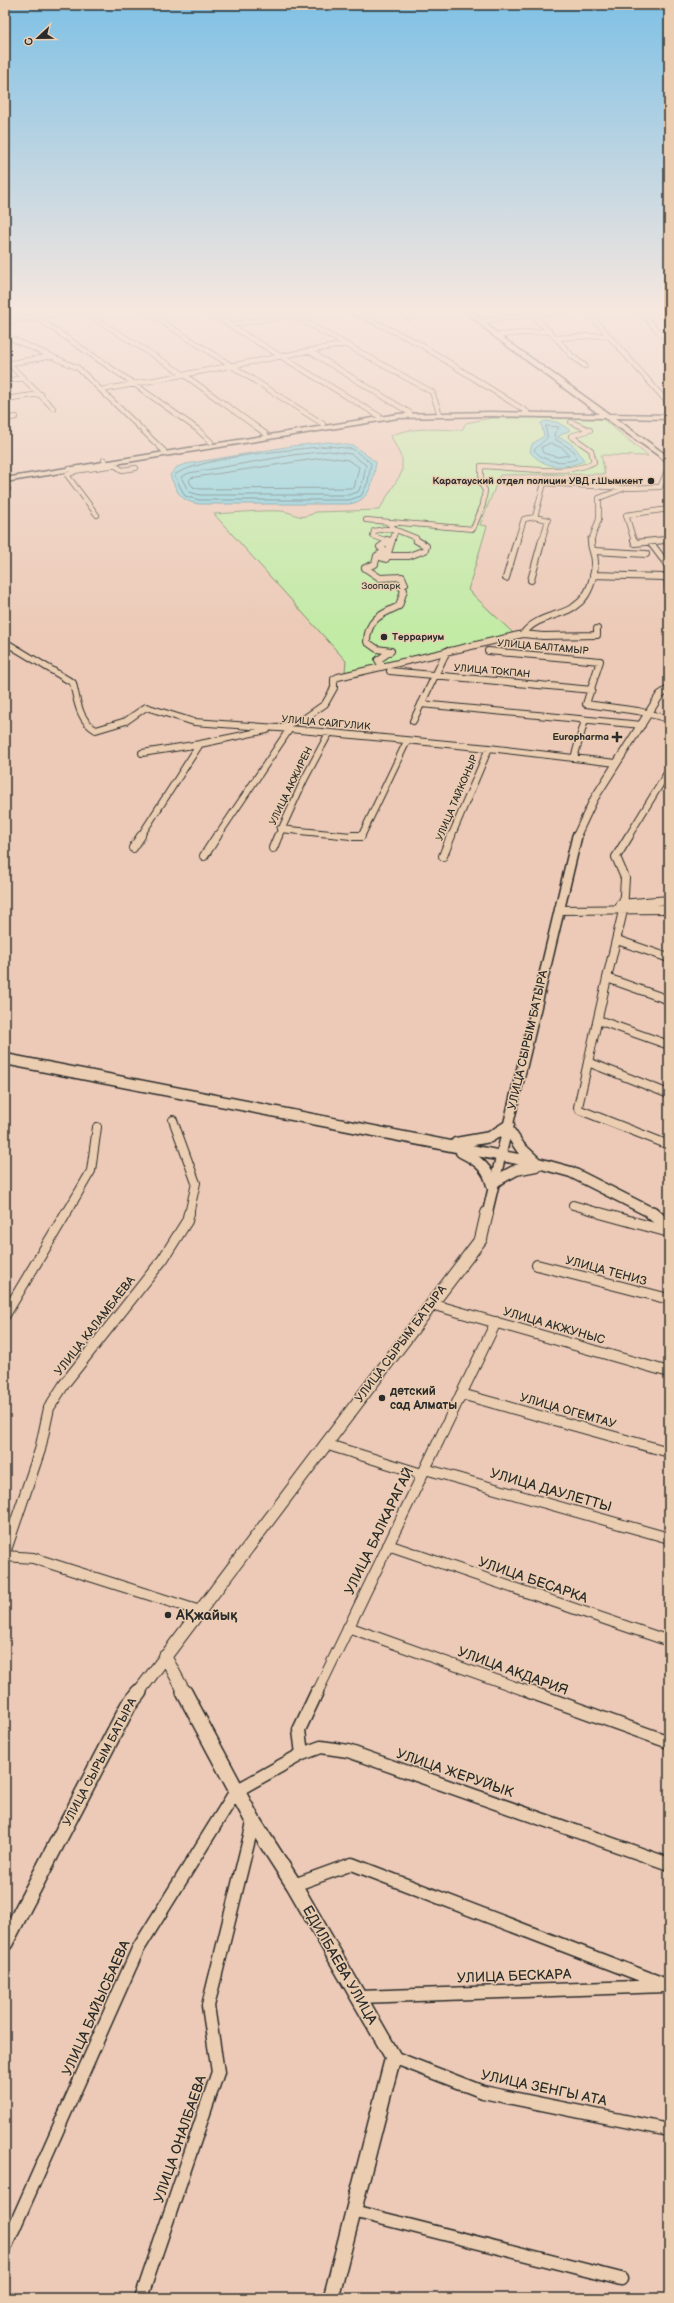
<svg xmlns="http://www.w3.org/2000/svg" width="674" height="2303" font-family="'Balsamiq Sans',sans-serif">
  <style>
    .green { fill: #c2eba6; stroke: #768b68 }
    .water { fill: #84d4e1; stroke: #609098 }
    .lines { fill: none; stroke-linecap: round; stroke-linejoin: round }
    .shore { stroke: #4f6f74; stroke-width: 1 }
    .minor-far4-casing { stroke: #2b2b2b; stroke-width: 6 }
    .minor-far3-casing { stroke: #2b2b2b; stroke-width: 8 }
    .minor-far2-casing { stroke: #2b2b2b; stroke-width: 10 }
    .minor-far1-casing { stroke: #2b2b2b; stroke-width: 12 }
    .minor-casing { stroke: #2b2b2b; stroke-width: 15 }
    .tertiary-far3-casing { stroke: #2b2b2b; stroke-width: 9 }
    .tertiary-far2-casing { stroke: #2b2b2b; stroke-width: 12 }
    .tertiary-far1-casing { stroke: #2b2b2b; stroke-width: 14 }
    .tertiary-casing { stroke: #2b2b2b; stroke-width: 18 }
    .secondary-far1-casing { stroke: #2b2b2b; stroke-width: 13 }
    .secondary-casing { stroke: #2b2b2b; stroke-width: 16 }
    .primary-casing { stroke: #2b2b2b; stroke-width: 3 }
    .minor-far4 { stroke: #ebceb1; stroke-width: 4.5 }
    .minor-far3 { stroke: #ebceb1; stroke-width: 6 }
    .minor-far2 { stroke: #ebceb1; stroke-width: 8 }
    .minor-far1 { stroke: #ebceb1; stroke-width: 10 }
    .minor { stroke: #ebceb1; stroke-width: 12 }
    .tertiary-far3 { stroke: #ebceb1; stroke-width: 7 }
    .tertiary-far2 { stroke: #ebceb1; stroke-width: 9 }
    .tertiary-far1 { stroke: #ebceb1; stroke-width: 12 }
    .tertiary { stroke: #ebceb1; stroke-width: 15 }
    .secondary-far1 { stroke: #ebceb1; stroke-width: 10 }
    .secondary { stroke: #ebceb1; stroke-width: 13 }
    .primary { fill: #ebceb1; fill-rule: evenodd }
    .poi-dot { fill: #2b2b2b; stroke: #ebceb1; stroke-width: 1.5 }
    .labels { text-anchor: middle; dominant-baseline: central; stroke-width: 3; stroke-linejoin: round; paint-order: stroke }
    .far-poi-label { font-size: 10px; font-weight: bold; fill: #2b2b2b; stroke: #ebceb1; text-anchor: end }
    .far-park-label { font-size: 10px; fill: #3a3e37; stroke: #ebceb1 }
    .far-street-label { font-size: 10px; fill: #2b2b2b; stroke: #ebceb1 }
    .street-label { font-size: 12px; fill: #2b2b2b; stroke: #ebceb1 }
    .poi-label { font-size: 12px; font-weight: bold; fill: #2b2b2b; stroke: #ebceb1; text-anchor: start }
    .near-street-label { font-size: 14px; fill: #2b2b2b; stroke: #ebceb1 }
    .near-poi-label { font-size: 14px; font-weight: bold; fill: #2b2b2b; stroke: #ebceb1; text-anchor: start }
  </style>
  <rect width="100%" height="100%" fill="#eccab7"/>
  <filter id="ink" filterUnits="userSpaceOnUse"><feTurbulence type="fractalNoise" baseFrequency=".025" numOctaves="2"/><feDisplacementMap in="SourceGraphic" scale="8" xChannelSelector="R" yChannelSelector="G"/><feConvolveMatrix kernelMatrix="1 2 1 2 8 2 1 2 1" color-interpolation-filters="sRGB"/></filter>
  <g filter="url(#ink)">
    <path class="green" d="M539 418 603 419 648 456 601 455 605 474 500 475 480 525 487 526 468 590 514 634 345 672 346 661 214 514C236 513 259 510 280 511 296 512 298 522 316 512L379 510 402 472V459L391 436C408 426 442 430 462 430L466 423 491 418Z"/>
    <path class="water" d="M545 421 557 422 570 430 557 437C571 441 577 448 584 461 563 469 545 469 530 452L532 444 544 436 541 423Z
      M329 442 354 446 376 462C373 481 371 501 349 504H199C180 501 177 492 170 475L177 467 186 464 292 446Z"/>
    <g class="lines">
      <path class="shore" d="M546 426 559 427 554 434 555 439 574 451 577 459C562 464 545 463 534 450L547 438Z
        M551 443 564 449 569 455 558 457 543 453 541 448Z
        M329 446 353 449 371 463 368 482 361 496 349 500H199L185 496 174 475C205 456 291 450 329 446Z
        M329 451 351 454 366 465 363 481 358 492 348 495H200L189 492 181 477 189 473 293 455Z
        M329 457 348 460 359 467 354 488 200 489 193 487 189 481 191 478Z"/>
      <defs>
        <path id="minor-far4" d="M24 309 133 383 197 429 211 442
          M80 309 183 374 266 434
          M142 309 323 424
          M203 309 379 416
          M282 309 432 392 439 412
          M347 309 418 343 527 412
          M399 309 410 318
          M585 309 669 404
          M637 309 669 342
          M532 315 556 338 608 335
          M277 317 287 315 292 318
          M483 321 577 309
          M5 322 84 309
          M230 325 277 317 262 309
          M500 335 548 331
          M5 336 78 368 164 451
          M556 338 572 356 585 366
          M309 351 410 413
          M282 356 346 344
          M6 364 52 356
          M9 364 53 408
          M5 381 24 378
          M102 390 283 356
          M5 399 41 394
          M5 419 16 417
          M104 460 109 466H116L122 470 136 468
          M70 469 74 472 67 475 97 515
          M74 471 109 466
          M5 486 8 489 5 493
          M535 517 544 483 625 488 660 487 669 467
          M366 520 473 529 483 505 485 490 481 484V466C512 467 568 477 594 462L591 450 571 436 590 430 571 422
          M387 522 396 530
          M396 530 416 538 415 540 417 541
          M388 541 373 536 374 531 385 529 396 530
          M392 541 396 530
          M517 541 524 519 535 517 548 520 542 541
          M591 541 599 519V498L625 488
          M634 541 626 515 669 509
          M654 541 669 540"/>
        <path id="minor-far3" d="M387 540 389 541 380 547 385 551 377 556 386 559 387 556
          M634 540 635 543 665 540
          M650 542 669 567
          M595 551 646 554
          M377 556 375 564 365 568 380 578 402 577 405 584 400 586 404 590 399 606C381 614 367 620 367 642L377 649 391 651 378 660 382 666
          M387 556H409L425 550 426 546 416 540
          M387 556 392 540
          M593 575 663 577 668 579V587
          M506 578 517 540
          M531 580 542 540
          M523 634 543 636 597 635V629
          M5 642 73 683C77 700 79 721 96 730L126 721 146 707 194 722 278 728 305 718 325 704 334 688V679L338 677 523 634C545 604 589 627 595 564 596 555 590 549 591 540
          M488 651 600 661 586 704 638 711 669 719
          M390 671 592 690
          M421 704 642 725
          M413 721 447 651
          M279 728 489 748 616 763
          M142 753 200 744
          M574 758 585 720
          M280 829 361 837 407 741
          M140 837 200 744 267 730
          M217 837 289 730
          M278 837 304 780 329 733
          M451 837 489 748
          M628 837 669 770"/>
        <path id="minor-far2" d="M352 836H361
          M629 836 616 857 625 878 623 911 607 978 669 1000
          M133 848 141 836
          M273 848 278 836
          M204 856 217 836
          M443 856 451 836
          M620 904 669 900
          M559 910 669 909
          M617 940 669 958
          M607 978 588 1062 669 1094
          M598 1020 669 1045
          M588 1062 578 1107 580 1110 669 1145
          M173 1120 196 1183 189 1214
          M573 1205 604 1214
          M66 1214 91 1171 97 1127"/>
        <path id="minor-far1" d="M600 1213 669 1232
          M537 1265 669 1299
          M431 1304 669 1372
          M5 1315 66 1213
          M461 1394 669 1452
          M325 1444 422 1474
          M425 1469 669 1538
          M388 1545 669 1641
          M5 1553 40 1450 49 1408 65 1383 163 1259 187 1221 189 1213
          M5 1556 33 1558 200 1611
          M348 1627 532 1693
          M317 1693 496 1322"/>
        <path id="minor" d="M530 1692 669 1742
          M302 1754 299 1730 317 1692
          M294 1885 352 1864 669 1986
          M360 1997 665 1986
          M393 2057 483 2092 669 2130
          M353 2211 621 2279
          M5 2248 138 1949 236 1791 302 1754 321 1747 348 1751 669 1864
          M141 2298 218 2072 208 2006 253 1823"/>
        <path id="tertiary-far3" d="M576 837 594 799 660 695 669 689"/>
        <path id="tertiary-far2" d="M487 1214 577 836"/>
        <path id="tertiary-far1" d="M165 1656 185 1693
          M138 1693 481 1239 487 1213"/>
        <path id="tertiary" d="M184 1692 254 1823 294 1885 393 2057 331 2298
          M5 1943 128 1706 139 1692"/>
        <path id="secondary-far1" d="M5 1059 538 1163 571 1172 654 1214
          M508 1129 520 1147 537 1163
          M456 1143 490 1137 509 1125
          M461 1152C477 1160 489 1168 492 1186
          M494 1182 516 1170 536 1166"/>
        <path id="secondary" d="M652 1213 669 1228"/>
        <path id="primary" d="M463 309H469L499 335 609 414 669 415V419L615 418 669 457V463L605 418 492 416 398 418 5 482V478L398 414 492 412 599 414 495 337Z"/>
      </defs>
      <use href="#minor-far4" class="minor-far4-casing"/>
      <use href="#minor-far3" class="minor-far3-casing"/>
      <use href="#minor-far2" class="minor-far2-casing"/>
      <use href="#minor-far1" class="minor-far1-casing"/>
      <use href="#minor" class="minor-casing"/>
      <use href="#tertiary-far3" class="tertiary-far3-casing"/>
      <use href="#tertiary-far2" class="tertiary-far2-casing"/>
      <use href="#tertiary-far1" class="tertiary-far1-casing"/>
      <use href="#tertiary" class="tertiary-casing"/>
      <use href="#secondary-far1" class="secondary-far1-casing"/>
      <use href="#secondary" class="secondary-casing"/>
      <use href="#primary" class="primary-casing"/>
      <use href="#minor-far4" class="minor-far4"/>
      <use href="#minor-far3" class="minor-far3"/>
      <use href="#minor-far2" class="minor-far2"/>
      <use href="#minor-far1" class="minor-far1"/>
      <use href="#minor" class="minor"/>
      <use href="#tertiary-far3" class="tertiary-far3"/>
      <use href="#tertiary-far2" class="tertiary-far2"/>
      <use href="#tertiary-far1" class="tertiary-far1"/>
      <use href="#tertiary" class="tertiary"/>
      <use href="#secondary-far1" class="secondary-far1"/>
      <use href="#secondary" class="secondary"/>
      <use href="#primary" class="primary"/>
    </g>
  </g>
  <linearGradient id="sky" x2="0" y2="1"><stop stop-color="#80c1e5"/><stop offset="0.49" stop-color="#f6e7df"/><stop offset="1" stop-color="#f6e7df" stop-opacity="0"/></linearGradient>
  <rect width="674" height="631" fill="url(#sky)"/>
  <g class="poi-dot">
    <circle cx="651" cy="481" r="4"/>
    <circle cx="384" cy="637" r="4"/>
    <path d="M615 731h4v4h4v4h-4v4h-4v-4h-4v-4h4z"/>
    <circle cx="382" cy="1398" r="4"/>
    <circle cx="168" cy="1615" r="4"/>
  </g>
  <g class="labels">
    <g class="far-poi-label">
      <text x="643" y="481">Каратауский отдел полиции УВД г.Шымкент</text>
      <text x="392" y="637" text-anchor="start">Террариум</text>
      <text x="609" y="737">Europharma</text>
    </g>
    <g class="far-park-label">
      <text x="381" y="586">Зоопарк</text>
    </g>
    <g class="far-street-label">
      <text transform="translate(543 647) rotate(5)">УЛИЦА БАЛТАМЫР</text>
      <text transform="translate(492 671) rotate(5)">УЛИЦА ТОКПАН</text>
      <text transform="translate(326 723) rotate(5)">УЛИЦА САЙГУЛИК</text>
      <text transform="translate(291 786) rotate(-64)">УЛИЦА АКЖИРЕН</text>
      <text transform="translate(457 798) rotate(-67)">УЛИЦА ТАЙКОНЫР</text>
    </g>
    <g class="street-label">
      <text transform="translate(528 1040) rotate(-77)">УЛИЦА СЫРЫМ БАТЫРА</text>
      <text transform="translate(606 1271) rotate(15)">УЛИЦА ТЕНИЗ</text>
      <text transform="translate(95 1326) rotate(-52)">УЛИЦА КАЛАМБАЕВА</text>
      <text transform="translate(554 1326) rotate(16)">УЛИЦА АКЖУНЫС</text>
      <text transform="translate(401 1344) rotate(-53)">УЛИЦА СЫРЫМ БАТЫРА</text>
      <text transform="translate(568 1411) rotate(16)">УЛИЦА ОГЕМТАУ</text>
      <text transform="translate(100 1762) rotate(-62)">УЛИЦА СЫРЫМ БАТЫРА</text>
    </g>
    <g class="poi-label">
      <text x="390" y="1391">детский<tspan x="390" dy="14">сад Алматы</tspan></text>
    </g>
    <g class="near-street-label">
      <text transform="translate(551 1490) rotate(16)">УЛИЦА ДАУЛЕТТЫ</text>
      <text transform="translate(379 1531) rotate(-64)">УЛИЦА БАЛКАРАГАЙ</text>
      <text transform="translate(533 1580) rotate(19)">УЛИЦА БЕСАРКА</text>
      <text transform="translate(513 1671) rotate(20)">УЛИЦА АКДАРИЯ</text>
      <text transform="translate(455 1773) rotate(19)">УЛИЦА ЖЕРУЙЫК</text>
      <text transform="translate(340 1965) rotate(60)">ЕДИЛБАЕВА УЛИЦА</text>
      <text transform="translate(514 1976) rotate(-2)">УЛИЦА БЕСКАРА</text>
      <text transform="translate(96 2008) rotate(-66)">УЛИЦА БАЙЫСБАЕВА</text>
      <text transform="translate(544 2088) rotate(12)">УЛИЦА ЗЕНГЫ АТА</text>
      <text transform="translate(180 2139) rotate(-71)">УЛИЦА ОНАЛБАЕВА</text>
    </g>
    <g class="near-poi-label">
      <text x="176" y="1615">АҚжайық</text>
    </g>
  </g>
  <rect width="674" height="2303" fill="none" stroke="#ebceb1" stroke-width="20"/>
  <rect x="10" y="10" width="654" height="2283" fill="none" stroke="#2b2b2b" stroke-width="1.5" filter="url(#ink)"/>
  <g transform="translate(38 38) rotate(248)" stroke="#ebceb1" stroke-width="3" paint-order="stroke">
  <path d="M0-3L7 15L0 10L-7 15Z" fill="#2b2b2b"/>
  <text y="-6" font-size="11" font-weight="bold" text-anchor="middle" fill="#2b2b2b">С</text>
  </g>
</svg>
